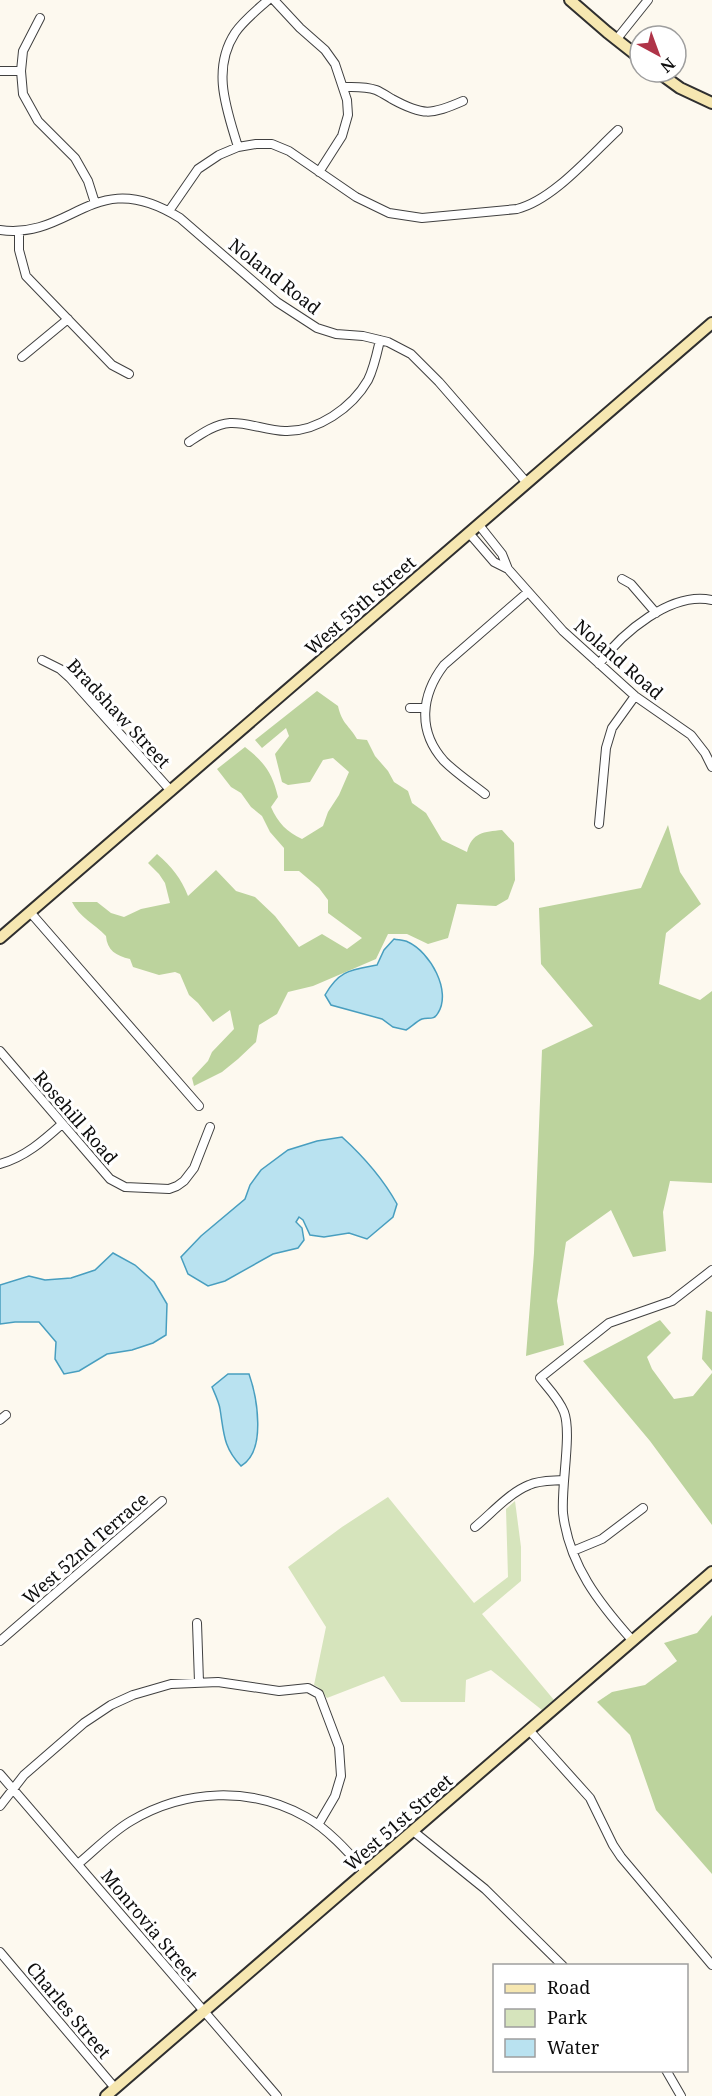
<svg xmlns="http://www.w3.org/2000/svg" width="712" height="2096" font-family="'Noto Serif',serif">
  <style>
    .green { fill: #d6e4bc }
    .forest { fill: #bcd39d }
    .water { fill: #b9e2f0; stroke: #489ebf; stroke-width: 1.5 }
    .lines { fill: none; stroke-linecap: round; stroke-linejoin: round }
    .street-casing { stroke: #404040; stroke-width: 10 }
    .secondary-casing { stroke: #2f2f2f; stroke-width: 14 }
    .street { stroke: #fff; stroke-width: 8 }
    .secondary { stroke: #f6e7b1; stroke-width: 10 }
    .labels { text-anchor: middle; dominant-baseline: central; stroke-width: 6; stroke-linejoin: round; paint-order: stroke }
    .street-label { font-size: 18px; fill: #0d0d0d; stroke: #fff }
  </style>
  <rect width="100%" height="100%" fill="#fdf9ef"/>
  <path class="green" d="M388 1497 474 1603 508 1577 506 1509 515 1501 521 1547V1581L482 1614 554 1700 542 1710 491 1670 466 1680 465 1702H401L384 1676 327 1698 318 1687 314 1685 326 1627 288 1567 342 1527Z"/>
  <path class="forest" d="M317 691 338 706C342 724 349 725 357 739L367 740 375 756 388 771 394 782 408 791 412 803 426 813 442 840 467 852C472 832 484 832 502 830L514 843 515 880 508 899 496 906 457 904 448 938 428 944 407 934H388L376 959 313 986 288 992 277 1014 259 1025 256 1042 238 1059 222 1072 194 1086 192 1078 208 1061 212 1052 234 1029 230 1010 213 1022 198 1003 189 995 180 974 175 972 159 975 133 967 130 959C116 956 107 950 106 936 95 924 79 917 72 902H97L111 913 124 917 141 909 170 903 165 883 159 874 148 863 157 854C172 867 181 878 188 896L216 870 236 891 255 897 275 916 299 947 322 934 347 949 362 938 328 913V900L319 888 299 871H284V848L270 832 262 816 251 807 241 793 231 787 217 769 245 747C264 762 272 772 278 797L271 807C278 823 287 832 302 839L323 826 328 812 339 795 349 772 333 758 323 760 310 782 288 785 282 782 275 754 289 736 286 728 262 748 255 740Z
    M668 825 680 872 701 904 666 933 659 984 700 1000 712 991V1183L670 1181 663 1212 666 1251 633 1257 611 1210 566 1242 557 1301 564 1345 526 1356 534 1253 542 1050 593 1026 541 964 539 908 641 888Z
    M706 1310 712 1312V1371L702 1359Z
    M660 1320 671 1333 647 1357 652 1369 674 1399 693 1396 712 1373V1525L650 1441 583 1361Z
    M712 1615V1874L656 1810 630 1735 597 1702 612 1692 645 1685 677 1661 664 1643 697 1633Z"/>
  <path class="water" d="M394 939C398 940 404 940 408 942 430 952 452 991 438 1013 434 1021 428 1017 422 1019 417 1021 411 1027 406 1030L393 1027 382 1019 331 1005 325 995C339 970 351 970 377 965L384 950Z
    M342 1137C364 1157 382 1177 397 1204L393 1217 367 1239 349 1233 324 1237 310 1235 303 1220 299 1217 296 1222 302 1228 304 1240 298 1248 273 1254 225 1281 208 1286 188 1274 181 1257 201 1236 245 1199 250 1185 261 1170 288 1150 317 1141Z
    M113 1253 135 1265 154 1282 167 1304 166 1335 153 1343 132 1350 107 1354 79 1371 64 1374 55 1359 56 1342 39 1322H15L0 1324V1285L29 1276 45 1280 71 1278 95 1270Z
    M228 1374H249C257 1397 267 1451 241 1466 223 1447 224 1433 220 1409 219 1402 215 1394 212 1387Z"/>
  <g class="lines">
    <defs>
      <path id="street" d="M274 0 300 28 325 50 335 64 347 100 348 115 342 136 319 172
        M40 18 23 51 21 71 23 94 38 121 75 158 88 181 95 203
        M616 40 648 0
        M0 71H21
        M343 87C354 87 365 86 376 90 381 92 387 96 392 99 423 116 431 115 463 101
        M238 147C227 110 211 70 235 33 243 21 257 10 268 0
        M169 211 198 169 219 155 238 147 256 144H272L289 151 356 197 389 213 422 218 517 209C553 200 590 156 618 130
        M0 230C73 240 94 164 180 218L277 302 317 328 336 334 363 336 388 342 411 354 439 382 527 483
        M19 231V250L26 276 112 365 129 374
        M22 357 68 319
        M189 442C201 434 215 424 230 423 248 422 267 431 285 431 317 432 352 408 368 380 374 368 377 353 380 340
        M479 525 502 554 508 569 563 631 635 696 691 735 705 753 712 767
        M469 533 494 562 508 569
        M622 579 631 584 656 613
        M42 660 60 669 70 678 171 791
        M599 664C622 633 671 591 712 600
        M410 708H424
        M485 794C471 783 456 773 444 761 417 731 421 695 444 665L528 592
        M599 824 606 748 612 728 635 696
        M30 912 199 1106
        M0 1051 110 1179 125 1187 169 1189 177 1186 184 1181 194 1168 210 1127
        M0 1164C25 1157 43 1141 62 1124
        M0 1420 6 1415
        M475 1527C492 1513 509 1493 529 1485 540 1480 552 1481 563 1480
        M573 1551 602 1539 643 1508
        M197 1623 199 1682
        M632 1640C599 1603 569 1565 563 1513 561 1485 572 1433 564 1412 559 1399 548 1388 540 1378L609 1323 672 1301 712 1270
        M0 1641 162 1501
        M529 1730 590 1798 613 1845 621 1857 712 1965
        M0 1774 277 2096
        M0 1806 24 1775 84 1723 111 1705 133 1695 171 1684 218 1682 279 1691 308 1688 319 1694 339 1747 341 1776 335 1796 318 1825
        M413 1831 485 1889 563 1966
        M78 1864C95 1850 112 1832 131 1821 185 1789 251 1786 306 1817 328 1829 349 1853 366 1872
        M0 1952 115 2088
        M666 2070 681 2096"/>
      <path id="secondary" d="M570 0 607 32 640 58
        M658 72 680 88 712 103
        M0 938 712 323
        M106 2096 712 1572"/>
    </defs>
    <use href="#street" class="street-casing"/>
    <use href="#secondary" class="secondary-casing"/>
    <use href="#street" class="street"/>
    <use href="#secondary" class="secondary"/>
  </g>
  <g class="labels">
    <g class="street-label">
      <text transform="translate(275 276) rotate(38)">Noland Road</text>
      <text transform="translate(360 605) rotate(-41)">West 55th Street</text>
      <text transform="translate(619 659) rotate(41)">Noland Road</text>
      <text transform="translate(119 713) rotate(47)">Bradshaw Street</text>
      <text transform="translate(76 1117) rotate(49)">Rosehill Road</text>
      <text transform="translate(85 1548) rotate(-41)">West 52nd Terrace</text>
      <text transform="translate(398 1822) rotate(-41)">West 51st Street</text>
      <text transform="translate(150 1925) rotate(50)">Monrovia Street</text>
      <text transform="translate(69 2010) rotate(50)">Charles Street</text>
    </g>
  </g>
  <rect x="493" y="1964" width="195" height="108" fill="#ffffff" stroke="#9e9e9e" stroke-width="1.5"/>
  <rect x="505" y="1984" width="30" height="9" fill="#f6e7b1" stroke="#9e9e9e" stroke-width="1.5"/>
  <text x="547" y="1994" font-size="18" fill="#0d0d0d">Road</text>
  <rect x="505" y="2009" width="30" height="18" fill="#d6e4bc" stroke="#9e9e9e" stroke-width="1.5"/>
  <text x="547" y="2024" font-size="18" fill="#0d0d0d">Park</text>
  <rect x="505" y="2039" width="30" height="18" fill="#b9e2f0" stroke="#9e9e9e" stroke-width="1.5"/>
  <text x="547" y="2054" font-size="18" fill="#0d0d0d">Water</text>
  <g transform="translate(658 54) rotate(139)"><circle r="28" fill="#ffffff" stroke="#9e9e9e" stroke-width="1.5"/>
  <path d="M0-4.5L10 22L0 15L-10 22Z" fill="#af3448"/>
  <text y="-9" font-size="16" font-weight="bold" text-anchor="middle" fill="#0d0d0d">N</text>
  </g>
</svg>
